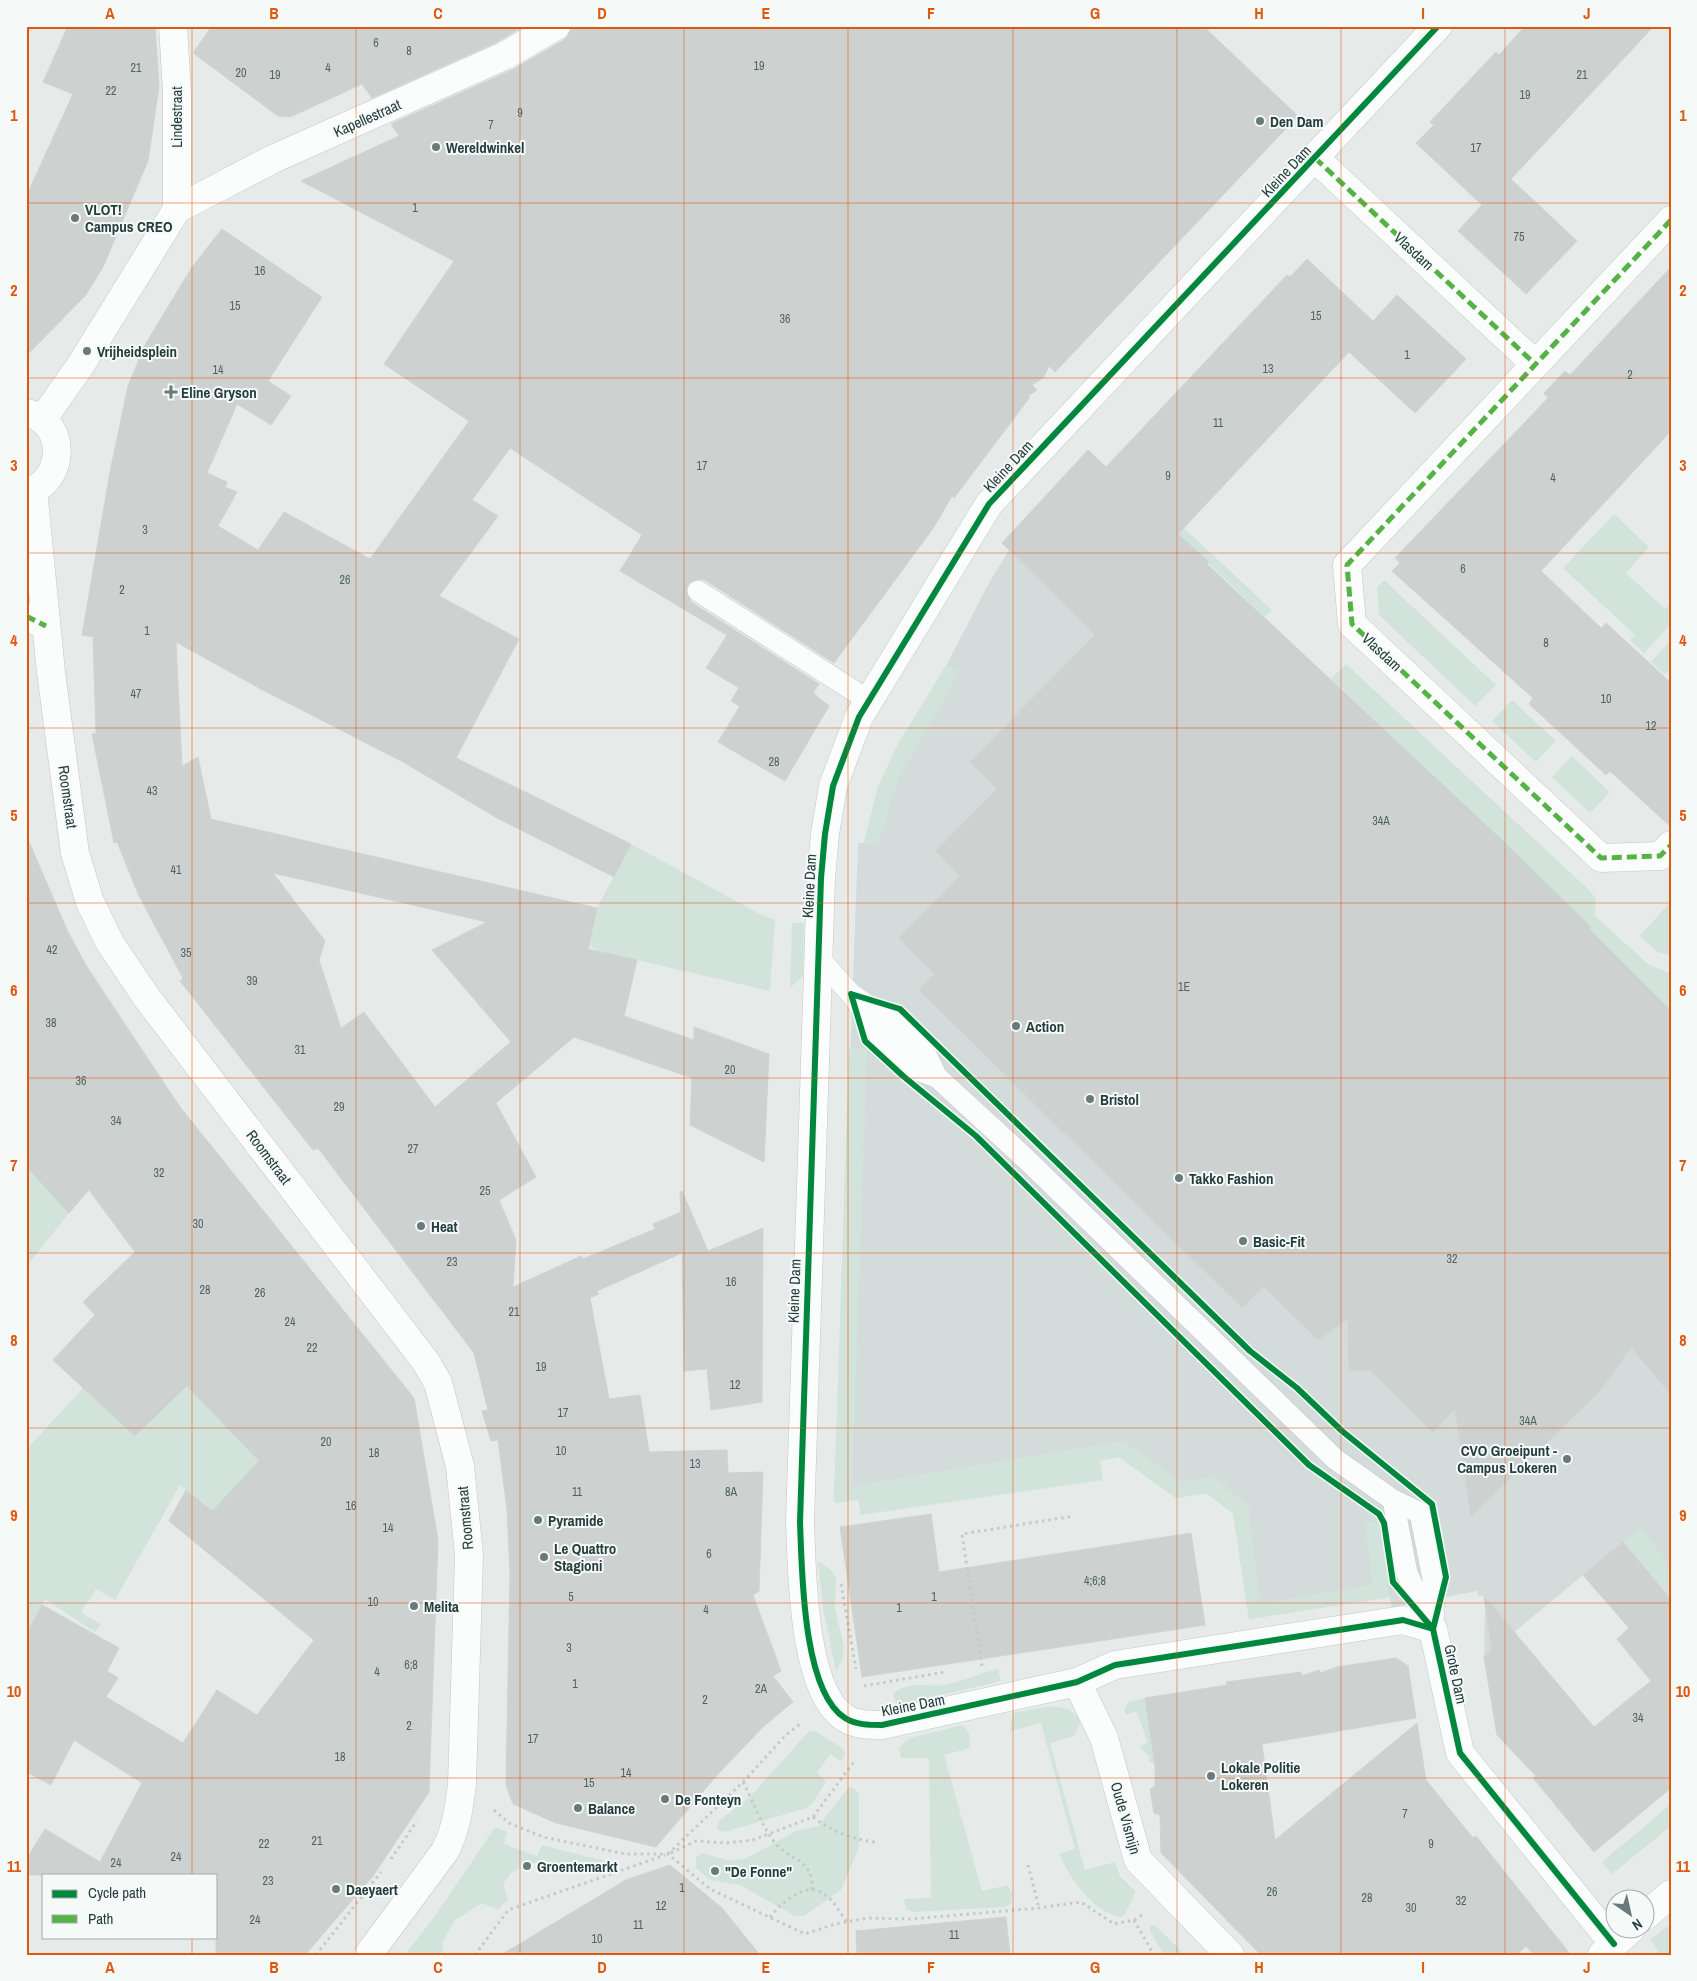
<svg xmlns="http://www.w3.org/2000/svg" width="1697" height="1981" font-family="'Archivo Narrow',sans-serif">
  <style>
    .built { fill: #d4dcdb }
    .green { fill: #d1e3db }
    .building { fill: #cdd2d1; stroke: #cfd4d3; fill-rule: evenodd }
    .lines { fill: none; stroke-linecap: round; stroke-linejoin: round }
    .service-casing { stroke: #c3c8c7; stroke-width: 22 }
    .pedestrian-casing { stroke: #c3c8c7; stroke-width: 29 }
    .minor-casing { stroke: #c3c8c7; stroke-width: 29 }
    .tertiary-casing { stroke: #c3c8c7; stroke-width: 29 }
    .path { stroke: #c2cbca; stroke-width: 3; stroke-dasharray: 2.5 4; stroke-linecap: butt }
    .service { stroke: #fbfcfc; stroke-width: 21 }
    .pedestrian { stroke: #fbfcfc; stroke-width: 28 }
    .minor { stroke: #fbfcfc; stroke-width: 28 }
    .tertiary { stroke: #fbfcfc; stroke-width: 28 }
    .quiet { stroke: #55b346; stroke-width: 5; stroke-dasharray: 10 5; stroke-linecap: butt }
    .cycleway-casing { stroke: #f5f9f8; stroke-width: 9 }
    .cycleway { stroke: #00873e; stroke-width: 6 }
    .grid { fill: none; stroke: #de580e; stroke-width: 1; stroke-opacity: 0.55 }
    .poi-dot { fill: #697a7a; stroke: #f5f9f8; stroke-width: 2 }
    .labels { text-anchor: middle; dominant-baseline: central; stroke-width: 4; stroke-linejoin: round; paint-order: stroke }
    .number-label { font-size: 12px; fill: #506363 }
    .street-label { font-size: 15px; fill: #253d3d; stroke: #f5f9f8 }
    .poi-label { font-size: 15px; font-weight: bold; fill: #253d3d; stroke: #f5f9f8; text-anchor: start }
    .neatline { fill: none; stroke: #de580e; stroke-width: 2 }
    .grid-label { font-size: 16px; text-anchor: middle; font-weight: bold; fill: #de580e }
  </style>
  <rect width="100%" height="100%" fill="#e6ebea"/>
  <path class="built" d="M1009 550 1671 1202V1600L1623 1542 1484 1657 1485 1607 1484 1596H1478V1591L1392 1607 1390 1597 1249 1619 1233 1513 1206 1493 1176 1498 1119 1457 836 1503 834 1501 858 843H864L878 787 897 746 947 664 990 581Z"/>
  <path class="green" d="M1614 514 1649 547 1626 573 1665 609 1671 603V624L1644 653 1630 640 1635 635 1563 568Z
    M1184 528 1272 610 1265 617 1178 534Z
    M1384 580 1496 685 1475 706 1379 615 1377 587Z
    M1671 640V669L1664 674 1651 662Z
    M947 664 959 673 899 777 878 844 864 843 878 787 897 746Z
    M1346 664 1590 891 1596 899 1595 916 1648 964 1671 974V1007L1669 1009 1464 807 1465 805 1459 801 1331 679Z
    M1512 700 1556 741 1536 762 1492 721Z
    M1572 756 1610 792 1590 813 1552 777Z
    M631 844 760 914 775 920 770 991 598 951 589 945 597 908Z
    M1671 902V955L1658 952 1639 936Z
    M792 923H804L803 976 790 988Z
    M849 1047 867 1049 852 1486 1123 1441 1181 1482 1212 1476 1248 1505 1260 1603 1373 1585 1365 1523 1379 1522 1390 1597 1249 1619 1233 1513 1206 1493 1176 1498 1119 1457 1100 1461 1103 1480 861 1515 858 1499 836 1503 834 1501Z
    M26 1162 69 1213 26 1267Z
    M234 1343 216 1401 209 1409 220 1421 315 1424 240 1481 212 1511 180 1485 115 1600 96 1589 81 1612 101 1625 95 1632 45 1599 26 1636V1450L83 1388 135 1436Z
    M1640 1528 1671 1566V1600L1623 1542Z
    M818 1561 831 1570 836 1578 835 1608 844 1646 843 1658 836 1671 823 1608Z
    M998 1669 1001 1681 903 1704 896 1703 893 1695C905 1680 928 1687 945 1685 962 1682 980 1673 998 1669Z
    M1145 1698 1154 1763 1149 1762V1756L1139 1747 1148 1742 1136 1711 1126 1715 1124 1710 1128 1702Z
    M1051 1706 1068 1709 1082 1719 1074 1736 1050 1743 1085 1870 1115 1862 1120 1876 1134 1890 1135 1893 1125 1914 1121 1917C1092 1912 1071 1879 1059 1854L1075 1849 1041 1723 1010 1731 1013 1713Z
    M963 1725 969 1734 970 1748 944 1755 982 1891 1008 1885 1012 1894 1011 1903 1005 1907 913 1912 906 1909 904 1899 931 1898 929 1758H901L899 1748 909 1738Z
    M809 1731 817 1732 843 1749 845 1755 841 1761 830 1754 817 1773 826 1781 813 1803 807 1808 724 1832 719 1831 717 1827 719 1821 751 1796Z
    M849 1787 855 1789 859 1794V1847L841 1890 804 1916H795L740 1885 710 1880 696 1868V1857L702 1853 727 1860 745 1859 796 1831 818 1826Z
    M1671 1804V1826L1612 1874 1602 1862Z
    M497 1828 507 1832 504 1844 537 1856 542 1845 604 1861V1868L585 1873 538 1861 512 1872 503 1884 508 1899 498 1910 482 1903 455 1920 442 1943 444 1955H405L437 1913 494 1829Z
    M1153 1925 1157 1927 1185 1955H1164L1150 1931V1927Z
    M1667 1926 1671 1930V1955H1655L1658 1949 1650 1940Z"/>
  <path class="building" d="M68 26H155L159 86 148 161 103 267 85 296 26 356V197L73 94 43 82Z
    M212 26H524L497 42 372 98 362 84 290 117 278 116 193 53Z
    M572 26H1203L1298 116 1055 372 1049 366 1043 378 1032 385 1037 390 1028 396 1030 397 954 498 952 496 934 527 834 663 705 580 698 579 688 584 686 591 691 602 819 684 813 693 829 706 785 781 718 742 740 706 731 701 739 688 706 668 727 635 620 571 642 535 510 448 472 500 498 516 439 596 519 639 456 758 631 844 614 877 497 818 405 763 259 688 176 642 182 766 198 757 211 819 597 908 588 949 637 960 624 1016 694 1040V1027L769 1054 764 1162 690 1125 692 1078 574 1037 496 1103 536 1177 499 1200 516 1240 513 1287 581 1256 583 1259 655 1229 653 1224 681 1212 680 1192 682 1191 708 1251 763 1228 762 1402 711 1410 707 1369 684 1371 682 1253 597 1291 599 1294 590 1298 609 1399 640 1395 649 1452 727 1450 728 1473 763 1472 759 1591 753 1595 781 1671 773 1676 793 1702 764 1726 719 1773 656 1847 556 1823 513 1804 506 1785 510 1573 507 1509 498 1440 491 1441 482 1411 488 1410 474 1353 318 1148 313 1150 180 981 183 978 139 896 117 842 114 843 92 734 96 733 93 637 82 635 110 472 128 386 145 345 192 267 222 229 322 297 268 381 291 396 271 425 237 404 207 473 227 482 225 487 237 492 218 526 258 550 284 512 370 559 469 421 384 364 454 261 301 181 399 136 391 124 512 70 564 40 569 34ZM273 873 487 922 432 950 511 1042 435 1107 364 1012 341 1028 319 960 325 941Z
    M1525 26H1654L1511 179 1577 241 1526 294 1458 231 1482 205 1416 143 1434 125 1430 122 1496 52 1499 55Z
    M1307 259 1373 321 1397 295 1466 359 1415 413 1349 352 1178 534 1209 562 1207 564 1502 840 1591 927 1589 929 1671 1011V1395L1631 1347 1600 1391 1471 1516 1455 1409 1433 1432 1371 1371H1349L1348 1319 1318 1340 1263 1286 1242 1308 919 990 935 974 899 938 960 876 936 851 997 789 970 762 1095 635 1002 543 1088 450 1106 467 1287 275 1290 277Z
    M1671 267V431L1541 571 1601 628 1606 623 1671 683V827L1610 771 1606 775 1529 704 1533 698 1392 571 1400 563 1395 558 1548 398 1544 393 1565 371 1570 375Z
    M26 835 68 932 87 967 180 1107 414 1398 438 1540 429 1792 373 1876 305 1955H216V1875H26V1860L45 1829 100 1862 142 1783 74 1740 51 1785 26 1772V1636L42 1605 119 1648 107 1671 118 1678 106 1697 183 1743 217 1690 257 1715 314 1640 169 1521 186 1490 212 1511 259 1461 187 1386 135 1436 53 1360 95 1315 83 1302 135 1252 89 1190 69 1213 26 1166Z
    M931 1514 939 1572 1191 1533 1205 1625 862 1677 840 1527Z
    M1623 1542 1671 1600V1788L1594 1852 1533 1778 1536 1776 1497 1735 1484 1657 1492 1650 1484 1596 1594 1727 1651 1681 1617 1639 1629 1628 1583 1575Z
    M1396 1658 1408 1666 1416 1718 1262 1744 1275 1840 1417 1723 1426 1780 1473 1838 1476 1836 1571 1955H1534L1526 1946 1517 1955H1261L1161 1853 1160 1815 1154 1813 1150 1789 1155 1786V1766L1145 1698 1227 1685 1226 1682 1301 1672 1302 1676 1319 1670 1320 1673 1337 1667Z
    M670 1865 722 1908 760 1955H501L626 1880Z
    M1006 1917 1010 1955H857L856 1931Z"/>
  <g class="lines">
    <defs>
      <path id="service" d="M698 591 868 700
        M818 957 851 994 884 1041 914 1069 937 1077
        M851 994 899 1027 926 1055 937 1077 1026 1159 1335 1459 1393 1500 1420 1513 1434 1584 1433 1629
        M1393 1500 1407 1573 1431 1625"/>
      <path id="pedestrian" d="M26 616 46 626"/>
      <path id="minor" d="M1438 26 989 504 859 717 833 786 825 834 821 878 800 1522C802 1568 802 1691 845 1718 856 1725 869 1725 882 1725L1077 1682 1115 1665 1403 1620 1433 1629 1460 1753 1614 1944
        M1315 158 1535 364
        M1671 220 1347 565 1352 624 1601 858 1660 856 1671 845
        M1077 1682 1104 1738 1138 1860 1230 1955"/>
      <path id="tertiary" d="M173 26 177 92V209
        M177 209 273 159 504 56 556 26
        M26 413C68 420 66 483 26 492
        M42 420 80 366 177 209
        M33 490 51 672 75 853 90 902 110 943 147 998 426 1362 438 1383 460 1466 469 1555 462 1784C459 1808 456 1830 445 1851L368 1955
        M1644 1917 1671 1894
        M1602 1955 1632 1928"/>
    </defs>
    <use href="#service" class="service-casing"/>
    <use href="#pedestrian" class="pedestrian-casing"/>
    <use href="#minor" class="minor-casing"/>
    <use href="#tertiary" class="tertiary-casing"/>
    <path class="path" d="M841 1584 856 1669
      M982 1666 962 1534 1074 1516
      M864 1686 944 1672
      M743 1782C754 1802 761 1826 776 1844 791 1862 813 1857 812 1890
      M494 1810 509 1823 543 1837 625 1854H668L710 1889 805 1934 835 1924 868 1918 911 1919 1039 1908 1081 1902 1114 1924 1134 1920 1142 1915
      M813 1817C833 1832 851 1839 875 1842
      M671 1853 696 1841 727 1843 753 1840 813 1817 856 1759
      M668 1854 743 1782 785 1736 801 1723
      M391 1859 417 1821
      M1028 1865 1039 1908
      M770 1917C780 1904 803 1883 821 1892 832 1897 840 1913 847 1922
      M1134 1920 1154 1955
      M316 1955 381 1872
      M475 1955 508 1910 665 1855"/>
    <use href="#service" class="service"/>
    <use href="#pedestrian" class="pedestrian"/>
    <use href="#minor" class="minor"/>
    <use href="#tertiary" class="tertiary"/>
    <path class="quiet" d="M1315 158 1535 364
      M1671 220 1347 565 1352 624 1601 858 1660 856 1671 845
      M26 616 46 626"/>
    <defs>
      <path id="cycleway" d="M1438 26 989 504 859 717 833 786 825 834 821 878 800 1522C802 1568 802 1691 845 1718 856 1725 869 1725 882 1725L1077 1682 1115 1665 1403 1620 1433 1629 1460 1753 1614 1944
        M851 994 900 1009 1250 1351 1297 1388 1342 1431 1432 1504 1446 1577 1433 1629
        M851 994 865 1041 903 1076 976 1136 1309 1465 1379 1514 1384 1523 1393 1582 1433 1629"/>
    </defs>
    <use href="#cycleway" class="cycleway-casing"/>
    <use href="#cycleway" class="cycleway"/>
  </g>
  <path class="grid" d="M192 26V1875M356 26V1955M520 26V1955M684 26V1955M848 26V1955M1013 26V1955M1177 26V1955M1341 26V1955M1505 26V1955M26 203H1671M26 378H1671M26 553H1671M26 728H1671M26 903H1671M26 1078H1671M26 1253H1671M26 1428H1671M26 1603H1671M26 1778H1671M192 1937V1955"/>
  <g class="poi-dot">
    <circle cx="1260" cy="121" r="5"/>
    <circle cx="436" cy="147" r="5"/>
    <circle cx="75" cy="218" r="5"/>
    <circle cx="87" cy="351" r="5"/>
    <path d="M168.5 384.5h5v5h5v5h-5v5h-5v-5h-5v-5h5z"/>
    <circle cx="1016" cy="1026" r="5"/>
    <circle cx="1090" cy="1099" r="5"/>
    <circle cx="1179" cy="1178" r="5"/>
    <circle cx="421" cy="1226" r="5"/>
    <circle cx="1243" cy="1241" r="5"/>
    <circle cx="1567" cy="1459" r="5"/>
    <circle cx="538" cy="1520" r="5"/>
    <circle cx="544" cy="1557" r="5"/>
    <circle cx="414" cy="1606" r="5"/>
    <circle cx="1211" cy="1776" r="5"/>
    <circle cx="665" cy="1799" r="5"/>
    <circle cx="578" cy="1808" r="5"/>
    <circle cx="527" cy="1866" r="5"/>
    <circle cx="715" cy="1871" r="5"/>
    <circle cx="336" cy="1889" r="5"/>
  </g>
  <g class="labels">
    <g class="number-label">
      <text x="376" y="43">6</text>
      <text x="409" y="51">8</text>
      <text x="759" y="66">19</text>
      <text x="136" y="68">21</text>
      <text x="328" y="68">4</text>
      <text x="241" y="73">20</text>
      <text x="275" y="75">19</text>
      <text x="1582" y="75">21</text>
      <text x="111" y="91">22</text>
      <text x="1525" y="95">19</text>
      <text x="520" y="113">9</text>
      <text x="491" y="125">7</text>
      <text x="1476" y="148">17</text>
      <text x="415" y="208">1</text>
      <text x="1519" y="237">75</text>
      <text x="260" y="271">16</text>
      <text x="235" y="306">15</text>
      <text x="1316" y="316">15</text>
      <text x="785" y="319">36</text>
      <text x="1407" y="355">1</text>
      <text x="1268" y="369">13</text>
      <text x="218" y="370">14</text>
      <text x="1630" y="375">2</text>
      <text x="1218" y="423">11</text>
      <text x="702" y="466">17</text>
      <text x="1168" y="476">9</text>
      <text x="1553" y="478">4</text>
      <text x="145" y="530">3</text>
      <text x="1463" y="569">6</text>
      <text x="345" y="580">26</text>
      <text x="122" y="590">2</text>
      <text x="147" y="631">1</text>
      <text x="1546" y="643">8</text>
      <text x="136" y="694">47</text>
      <text x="1606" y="699">10</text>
      <text x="1651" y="726">12</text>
      <text x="774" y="762">28</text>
      <text x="152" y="791">43</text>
      <text x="1381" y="821">34A</text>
      <text x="176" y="870">41</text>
      <text x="52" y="950">42</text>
      <text x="186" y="953">35</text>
      <text x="252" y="981">39</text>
      <text x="1184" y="987">1E</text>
      <text x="51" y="1023">38</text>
      <text x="300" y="1050">31</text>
      <text x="730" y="1070">20</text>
      <text x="81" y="1081">36</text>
      <text x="339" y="1107">29</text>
      <text x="116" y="1121">34</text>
      <text x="413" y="1149">27</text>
      <text x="159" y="1173">32</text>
      <text x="485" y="1191">25</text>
      <text x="198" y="1224">30</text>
      <text x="1452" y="1259">32</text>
      <text x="452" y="1262">23</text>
      <text x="731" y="1282">16</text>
      <text x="205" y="1290">28</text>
      <text x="260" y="1293">26</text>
      <text x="514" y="1312">21</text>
      <text x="290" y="1322">24</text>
      <text x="312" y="1348">22</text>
      <text x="541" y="1367">19</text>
      <text x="735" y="1385">12</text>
      <text x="563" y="1413">17</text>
      <text x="1528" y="1421">34A</text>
      <text x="326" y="1442">20</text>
      <text x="561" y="1451">10</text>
      <text x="374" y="1453">18</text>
      <text x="695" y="1464">13</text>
      <text x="577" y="1492">11</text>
      <text x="731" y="1492">8A</text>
      <text x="351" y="1506">16</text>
      <text x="388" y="1528">14</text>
      <text x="709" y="1554">6</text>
      <text x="1095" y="1581">4;6;8</text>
      <text x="571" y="1597">5</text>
      <text x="934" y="1597">1</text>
      <text x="373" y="1602">10</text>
      <text x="899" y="1608">1</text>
      <text x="706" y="1610">4</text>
      <text x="569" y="1648">3</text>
      <text x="411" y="1665">6;8</text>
      <text x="377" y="1672">4</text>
      <text x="575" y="1684">1</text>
      <text x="761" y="1689">2A</text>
      <text x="705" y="1700">2</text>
      <text x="1638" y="1718">34</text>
      <text x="409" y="1726">2</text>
      <text x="533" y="1739">17</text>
      <text x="340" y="1757">18</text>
      <text x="626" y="1773">14</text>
      <text x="589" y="1783">15</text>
      <text x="1405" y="1814">7</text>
      <text x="317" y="1841">21</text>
      <text x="264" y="1844">22</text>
      <text x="1431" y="1844">9</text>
      <text x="176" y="1857">24</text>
      <text x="116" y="1863">24</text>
      <text x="268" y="1881">23</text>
      <text x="682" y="1888">1</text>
      <text x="1272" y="1892">26</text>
      <text x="1367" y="1898">28</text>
      <text x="1461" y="1901">32</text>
      <text x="661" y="1906">12</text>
      <text x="1411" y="1908">30</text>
      <text x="255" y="1920">24</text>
      <text x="638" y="1925">11</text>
      <text x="954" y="1935">11</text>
      <text x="597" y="1939">10</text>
    </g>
    <g class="street-label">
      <text transform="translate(176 117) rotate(-90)">Lindestraat</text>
      <text transform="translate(367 118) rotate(-24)">Kapellestraat</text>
      <text transform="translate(1286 171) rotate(-47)">Kleine Dam</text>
      <text transform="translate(1414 251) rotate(43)">Vlasdam</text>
      <text transform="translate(1008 466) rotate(-47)">Kleine Dam</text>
      <text transform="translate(1382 652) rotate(43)">Vlasdam</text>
      <text transform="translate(68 797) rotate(82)">Roomstraat</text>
      <text transform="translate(809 886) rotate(-87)">Kleine Dam</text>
      <text transform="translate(269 1157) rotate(53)">Roomstraat</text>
      <text transform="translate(794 1291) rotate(-88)">Kleine Dam</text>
      <text transform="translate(465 1518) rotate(-95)">Roomstraat</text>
      <text transform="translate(1456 1674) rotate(78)">Grote Dam</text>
      <text transform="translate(913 1705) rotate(-11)">Kleine Dam</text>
      <text transform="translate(1126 1818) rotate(74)">Oude Vismijn</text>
    </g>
    <g class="poi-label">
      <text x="1270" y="121">Den Dam</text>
      <text x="446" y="147">Wereldwinkel</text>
      <text x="85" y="209">VLOT!<tspan x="85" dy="17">Campus CREO</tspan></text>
      <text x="97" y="351">Vrijheidsplein</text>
      <text x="181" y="392">Eline Gryson</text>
      <text x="1026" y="1026">Action</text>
      <text x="1100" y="1099">Bristol</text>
      <text x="1189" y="1178">Takko Fashion</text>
      <text x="431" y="1226">Heat</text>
      <text x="1253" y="1241">Basic-Fit</text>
      <text x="1557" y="1450" text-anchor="end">CVO Groeipunt -<tspan x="1557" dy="17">Campus Lokeren</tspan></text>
      <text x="548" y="1520">Pyramide</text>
      <text x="554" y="1548">Le Quattro<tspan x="554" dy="17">Stagioni</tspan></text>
      <text x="424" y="1606">Melita</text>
      <text x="1221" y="1767">Lokale Politie<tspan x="1221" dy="17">Lokeren</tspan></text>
      <text x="675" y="1799">De Fonteyn</text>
      <text x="588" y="1808">Balance</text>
      <text x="537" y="1866">Groentemarkt</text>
      <text x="725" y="1871">"De Fonne"</text>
      <text x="346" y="1889">Daeyaert</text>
    </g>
  </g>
  <rect width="1697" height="1981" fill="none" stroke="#f5f9f8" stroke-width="55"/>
  <rect x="42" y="1874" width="175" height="65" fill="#f5f9f8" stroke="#a2aead"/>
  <rect x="52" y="1890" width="25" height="8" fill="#00873e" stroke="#a2aead"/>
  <text x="88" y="1898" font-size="15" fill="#253d3d">Cycle path</text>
  <rect x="52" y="1915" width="25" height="8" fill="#55b346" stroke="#a2aead"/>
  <text x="88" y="1924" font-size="15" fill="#253d3d">Path</text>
  <g transform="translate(1630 1914) rotate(146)"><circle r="24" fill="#f5f9f8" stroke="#a2aead"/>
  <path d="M0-4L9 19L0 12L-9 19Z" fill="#697a7a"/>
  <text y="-8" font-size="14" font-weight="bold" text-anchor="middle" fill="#253d3d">N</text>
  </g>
  <rect x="28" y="28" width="1642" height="1926" class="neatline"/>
  <g class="grid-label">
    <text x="110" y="19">A</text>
    <text x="274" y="19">B</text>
    <text x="438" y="19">C</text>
    <text x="602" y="19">D</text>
    <text x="766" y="19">E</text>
    <text x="931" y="19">F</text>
    <text x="1095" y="19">G</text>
    <text x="1259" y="19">H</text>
    <text x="1423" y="19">I</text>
    <text x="1587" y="19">J</text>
    <text x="14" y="121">1</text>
    <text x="1683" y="121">1</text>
    <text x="14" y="296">2</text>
    <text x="1683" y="296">2</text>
    <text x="14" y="471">3</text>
    <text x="1683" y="471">3</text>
    <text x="14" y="646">4</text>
    <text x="1683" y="646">4</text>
    <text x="14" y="821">5</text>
    <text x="1683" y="821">5</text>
    <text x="14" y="996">6</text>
    <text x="1683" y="996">6</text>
    <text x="14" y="1171">7</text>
    <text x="1683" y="1171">7</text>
    <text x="14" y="1346">8</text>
    <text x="1683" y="1346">8</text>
    <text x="14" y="1521">9</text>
    <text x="1683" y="1521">9</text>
    <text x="14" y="1697">10</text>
    <text x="1683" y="1697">10</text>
    <text x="14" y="1872">11</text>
    <text x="1683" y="1872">11</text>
    <text x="110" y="1973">A</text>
    <text x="274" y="1973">B</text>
    <text x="438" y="1973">C</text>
    <text x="602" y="1973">D</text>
    <text x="766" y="1973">E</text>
    <text x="931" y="1973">F</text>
    <text x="1095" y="1973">G</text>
    <text x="1259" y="1973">H</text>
    <text x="1423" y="1973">I</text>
    <text x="1587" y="1973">J</text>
  </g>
</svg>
